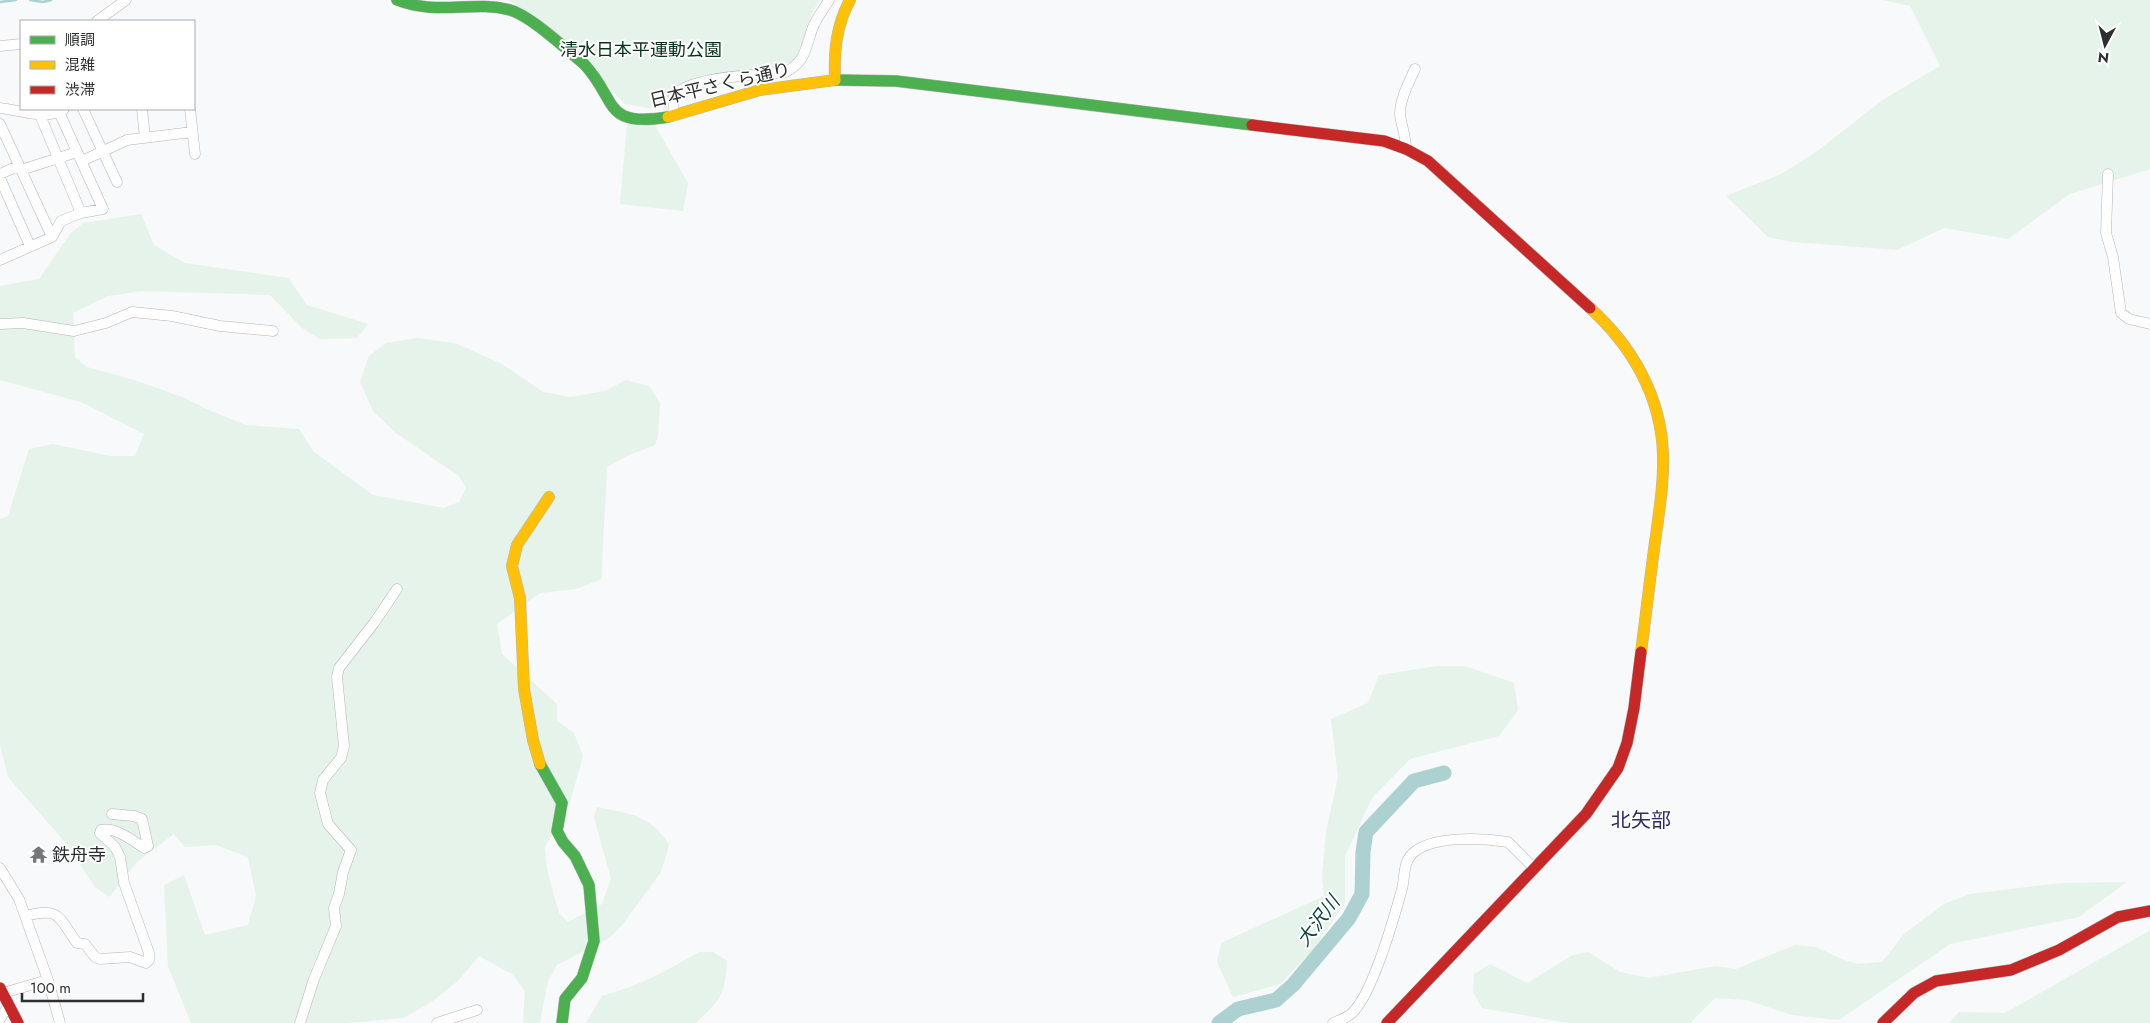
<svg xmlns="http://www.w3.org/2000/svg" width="2150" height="1023" font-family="Jost,'Noto Sans JP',sans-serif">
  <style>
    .green { fill: #e5f3ea }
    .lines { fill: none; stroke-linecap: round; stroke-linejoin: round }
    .stream { stroke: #add0d1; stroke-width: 2.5 }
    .river { stroke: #add0d1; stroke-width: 15 }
    .street-casing { stroke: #b4b5b6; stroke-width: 11 }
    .fast-casing { stroke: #b4b5b6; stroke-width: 12 }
    .slow-casing { stroke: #b4b5b6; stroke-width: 12 }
    .jam-casing { stroke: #b4b5b6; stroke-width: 12 }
    .street { stroke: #fefefe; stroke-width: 10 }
    .fast { stroke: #4caf50; stroke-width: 11 }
    .slow { stroke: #ffc107; stroke-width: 11 }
    .jam { stroke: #c62828; stroke-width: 11 }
    .labels { text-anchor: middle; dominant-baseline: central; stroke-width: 4; stroke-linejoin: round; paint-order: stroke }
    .park-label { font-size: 18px; fill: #063218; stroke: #fff }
    .street-label { font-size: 18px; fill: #2e2f30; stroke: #fff }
    .poi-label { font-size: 18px; fill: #2e2f30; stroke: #fff; text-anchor: start }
    .water-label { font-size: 19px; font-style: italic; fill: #144343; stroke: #fff }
    .quarter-label { font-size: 20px; fill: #2a2d67; stroke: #fff }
  </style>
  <rect width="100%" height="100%" fill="#f7f9fa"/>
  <path class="green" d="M508 0H820L811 14 806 53 782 67 732 72 673 93 668 102 656 109 625 104 539 20Z
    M1883 0H2150V169L2070 194 2008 239 1944 228 1897 250 1793 242 1768 237 1726 196 1781 174 1816 152 1884 99 1940 66 1910 6Z
    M627 124H654L688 183 683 211 620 204Z
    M141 214 154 245 185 263 288 278 307 305 368 324 357 338 320 339 302 328 270 295 142 291 108 296 73 313 75 357 87 367 134 380 185 398 206 409 246 425 299 429 313 451 373 495 444 508 459 502 466 488 459 476 396 433 373 411 360 382 369 356 386 343 417 338 455 343 502 364 543 392 570 397 605 391 626 380 649 386 660 403 658 436 655 445 627 456 607 467C606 505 602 541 602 579L576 589 540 593 497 624 502 654 557 704V721L574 733 583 756 571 799 545 847 547 870 559 913 568 922 602 904 611 879 594 817 597 807C630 814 650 814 669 845L661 872 623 924 609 938 557 965 548 981 540 1023H523L525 991 512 974 479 956 458 981 430 1003 403 1018 347 1023H191L168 966 164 885 184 875 205 935 248 925 256 896 248 857 216 845 185 847 174 834 137 862 109 897 95 887 65 842 8 777 0 745V519L8 516 29 449 53 444 110 456H135L144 434 81 402 0 380V286L39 279 70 234 83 223Z
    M1438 666H1465L1514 683 1518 710 1499 736 1410 759 1372 798 1345 856V903L1312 951 1280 984 1233 997 1217 962 1221 943 1324 896 1322 877 1326 832 1338 778 1331 719 1368 703 1379 675Z
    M2127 882 2079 917 1950 944 1839 1020 1792 1015 1747 1000 1715 998 1690 1023H1569L1482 1008 1473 992 1474 974 1490 964 1527 983 1573 955 1588 952 1620 972 1649 978 1716 966 1736 969 1795 945 1816 947 1841 959 1857 964 1882 962 1904 934 1944 904 1970 894 2061 883Z
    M2150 925V1023H1949L1959 1012 2005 1013 2149 931Z
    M699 952H713L727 961C725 996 721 999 696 1023H586L602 996C639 986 666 971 699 952Z"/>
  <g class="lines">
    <path class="stream" d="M30 0 43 2 51 0
      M0 2 16 0"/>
    <path class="river" d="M1219 1023 1238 1009 1276 1000 1293 985 1349 918 1362 894 1363 852 1366 832 1414 781 1444 773"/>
    <defs>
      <path id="street" d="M97 21 126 0
        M0 46 21 44
        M0 108C20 110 45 121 64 109
        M83 109 117 182
        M142 109 145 138
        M190 109 195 154
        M40 115 81 213
        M673 116 674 96C688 76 761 75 786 72 807 60 805 48 813 27 817 17 824 9 829 0
        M0 124 52 237
        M1406 149C1406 136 1401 125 1400 114 1400 99 1409 82 1415 69
        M82 161 127 140 192 132
        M21 170 77 152
        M0 174 18 166
        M2108 174 2106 233 2113 257 2121 313 2129 319 2150 324
        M0 178 30 246
        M0 260 52 237 61 221 81 213 103 209 59 112
        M0 324 23 323 74 331 106 323 132 312 172 316 220 326 273 331
        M0 868 19 899 48 980 60 1023
        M26 916C61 906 59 919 77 943L85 944 95 957 100 959 130 957 146 963 149 960V953L124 883 120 857 115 847 100 833 101 830C116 827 132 840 144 848L148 846 142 819 134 816 112 814
        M3 993 48 980
        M0 1019 9 1005
        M300 1023 314 979 336 926 334 908 339 894 343 872 351 850 328 824 320 793 323 780 341 758 344 746 337 677 339 668 374 623 397 589
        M437 1023 477 1010
        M1333 1023C1340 1020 1349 1017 1353 1012 1373 992 1394 918 1402 889 1405 877 1403 863 1412 854 1431 835 1483 838 1508 842L1534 868"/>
      <path id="fast" d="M397 0C438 16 473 0 510 10 531 16 567 50 584 64 618 100 602 128 668 117
        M835 80 896 81 1252 125
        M540 764 562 803 557 831 563 842 575 856 589 885 594 941 582 978 565 999 562 1023"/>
      <path id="slow" d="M668 117 760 90 835 80C834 51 836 26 850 0
        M1590 308C1632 346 1661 396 1663 454 1664 482 1659 513 1655 542 1650 578 1646 615 1641 652
        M540 764 533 740 524 689 520 598 512 566 517 545 549 497"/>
      <path id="jam" d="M1252 125 1384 141 1406 149 1428 161 1590 308
        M0 988 18 1023
        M1387 1023 1586 814 1618 768 1627 743 1634 708 1641 652
        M1883 1023 1914 993 1936 981 2011 970 2059 950 2118 917 2150 911"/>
    </defs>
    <use href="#street" class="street-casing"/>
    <use href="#fast" class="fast-casing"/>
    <use href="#slow" class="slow-casing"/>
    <use href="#jam" class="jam-casing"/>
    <use href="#street" class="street"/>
    <use href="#fast" class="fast"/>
    <use href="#slow" class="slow"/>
    <use href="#jam" class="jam"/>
  </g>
  <defs>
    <symbol id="temple-bare" viewBox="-9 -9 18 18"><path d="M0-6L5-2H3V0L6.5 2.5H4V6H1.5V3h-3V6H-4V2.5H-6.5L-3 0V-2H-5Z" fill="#747677" stroke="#fff" stroke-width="2.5" paint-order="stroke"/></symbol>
  </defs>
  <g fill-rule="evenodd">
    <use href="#temple-bare" x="26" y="842" width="25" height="25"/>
  </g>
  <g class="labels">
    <g class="park-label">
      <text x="641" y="50">清水日本平運動公園</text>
    </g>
    <g class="street-label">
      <text transform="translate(720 85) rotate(-13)">日本平さくら通り</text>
    </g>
    <g class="poi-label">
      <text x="52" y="855">鉄舟寺</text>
    </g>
    <g class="water-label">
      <text transform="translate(1318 921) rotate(-53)">大沢川</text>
    </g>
    <g class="quarter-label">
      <text x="1641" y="820">北矢部</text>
    </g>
  </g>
  <rect x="20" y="20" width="175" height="90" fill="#ffffff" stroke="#abacac"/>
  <rect x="30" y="36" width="25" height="8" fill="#4caf50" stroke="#abacac"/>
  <text x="65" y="45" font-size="15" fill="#2e2f30">順調</text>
  <rect x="30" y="61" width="25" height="8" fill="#ffc107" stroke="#abacac"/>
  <text x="65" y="70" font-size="15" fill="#2e2f30">混雑</text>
  <rect x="30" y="86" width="25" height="8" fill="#c62828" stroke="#abacac"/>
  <text x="65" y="95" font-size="15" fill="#2e2f30">渋滞</text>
  <g transform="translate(2105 45) rotate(187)" stroke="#ffffff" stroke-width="4" paint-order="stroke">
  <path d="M0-4L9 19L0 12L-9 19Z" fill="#2e2f30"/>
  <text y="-8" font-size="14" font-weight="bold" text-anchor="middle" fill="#2e2f30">N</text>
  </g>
  <path d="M22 993v8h121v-8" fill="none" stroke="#2e2f30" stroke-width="2.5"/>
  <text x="30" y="993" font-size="15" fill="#2e2f30" stroke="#ffffff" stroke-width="4" paint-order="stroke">100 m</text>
</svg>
